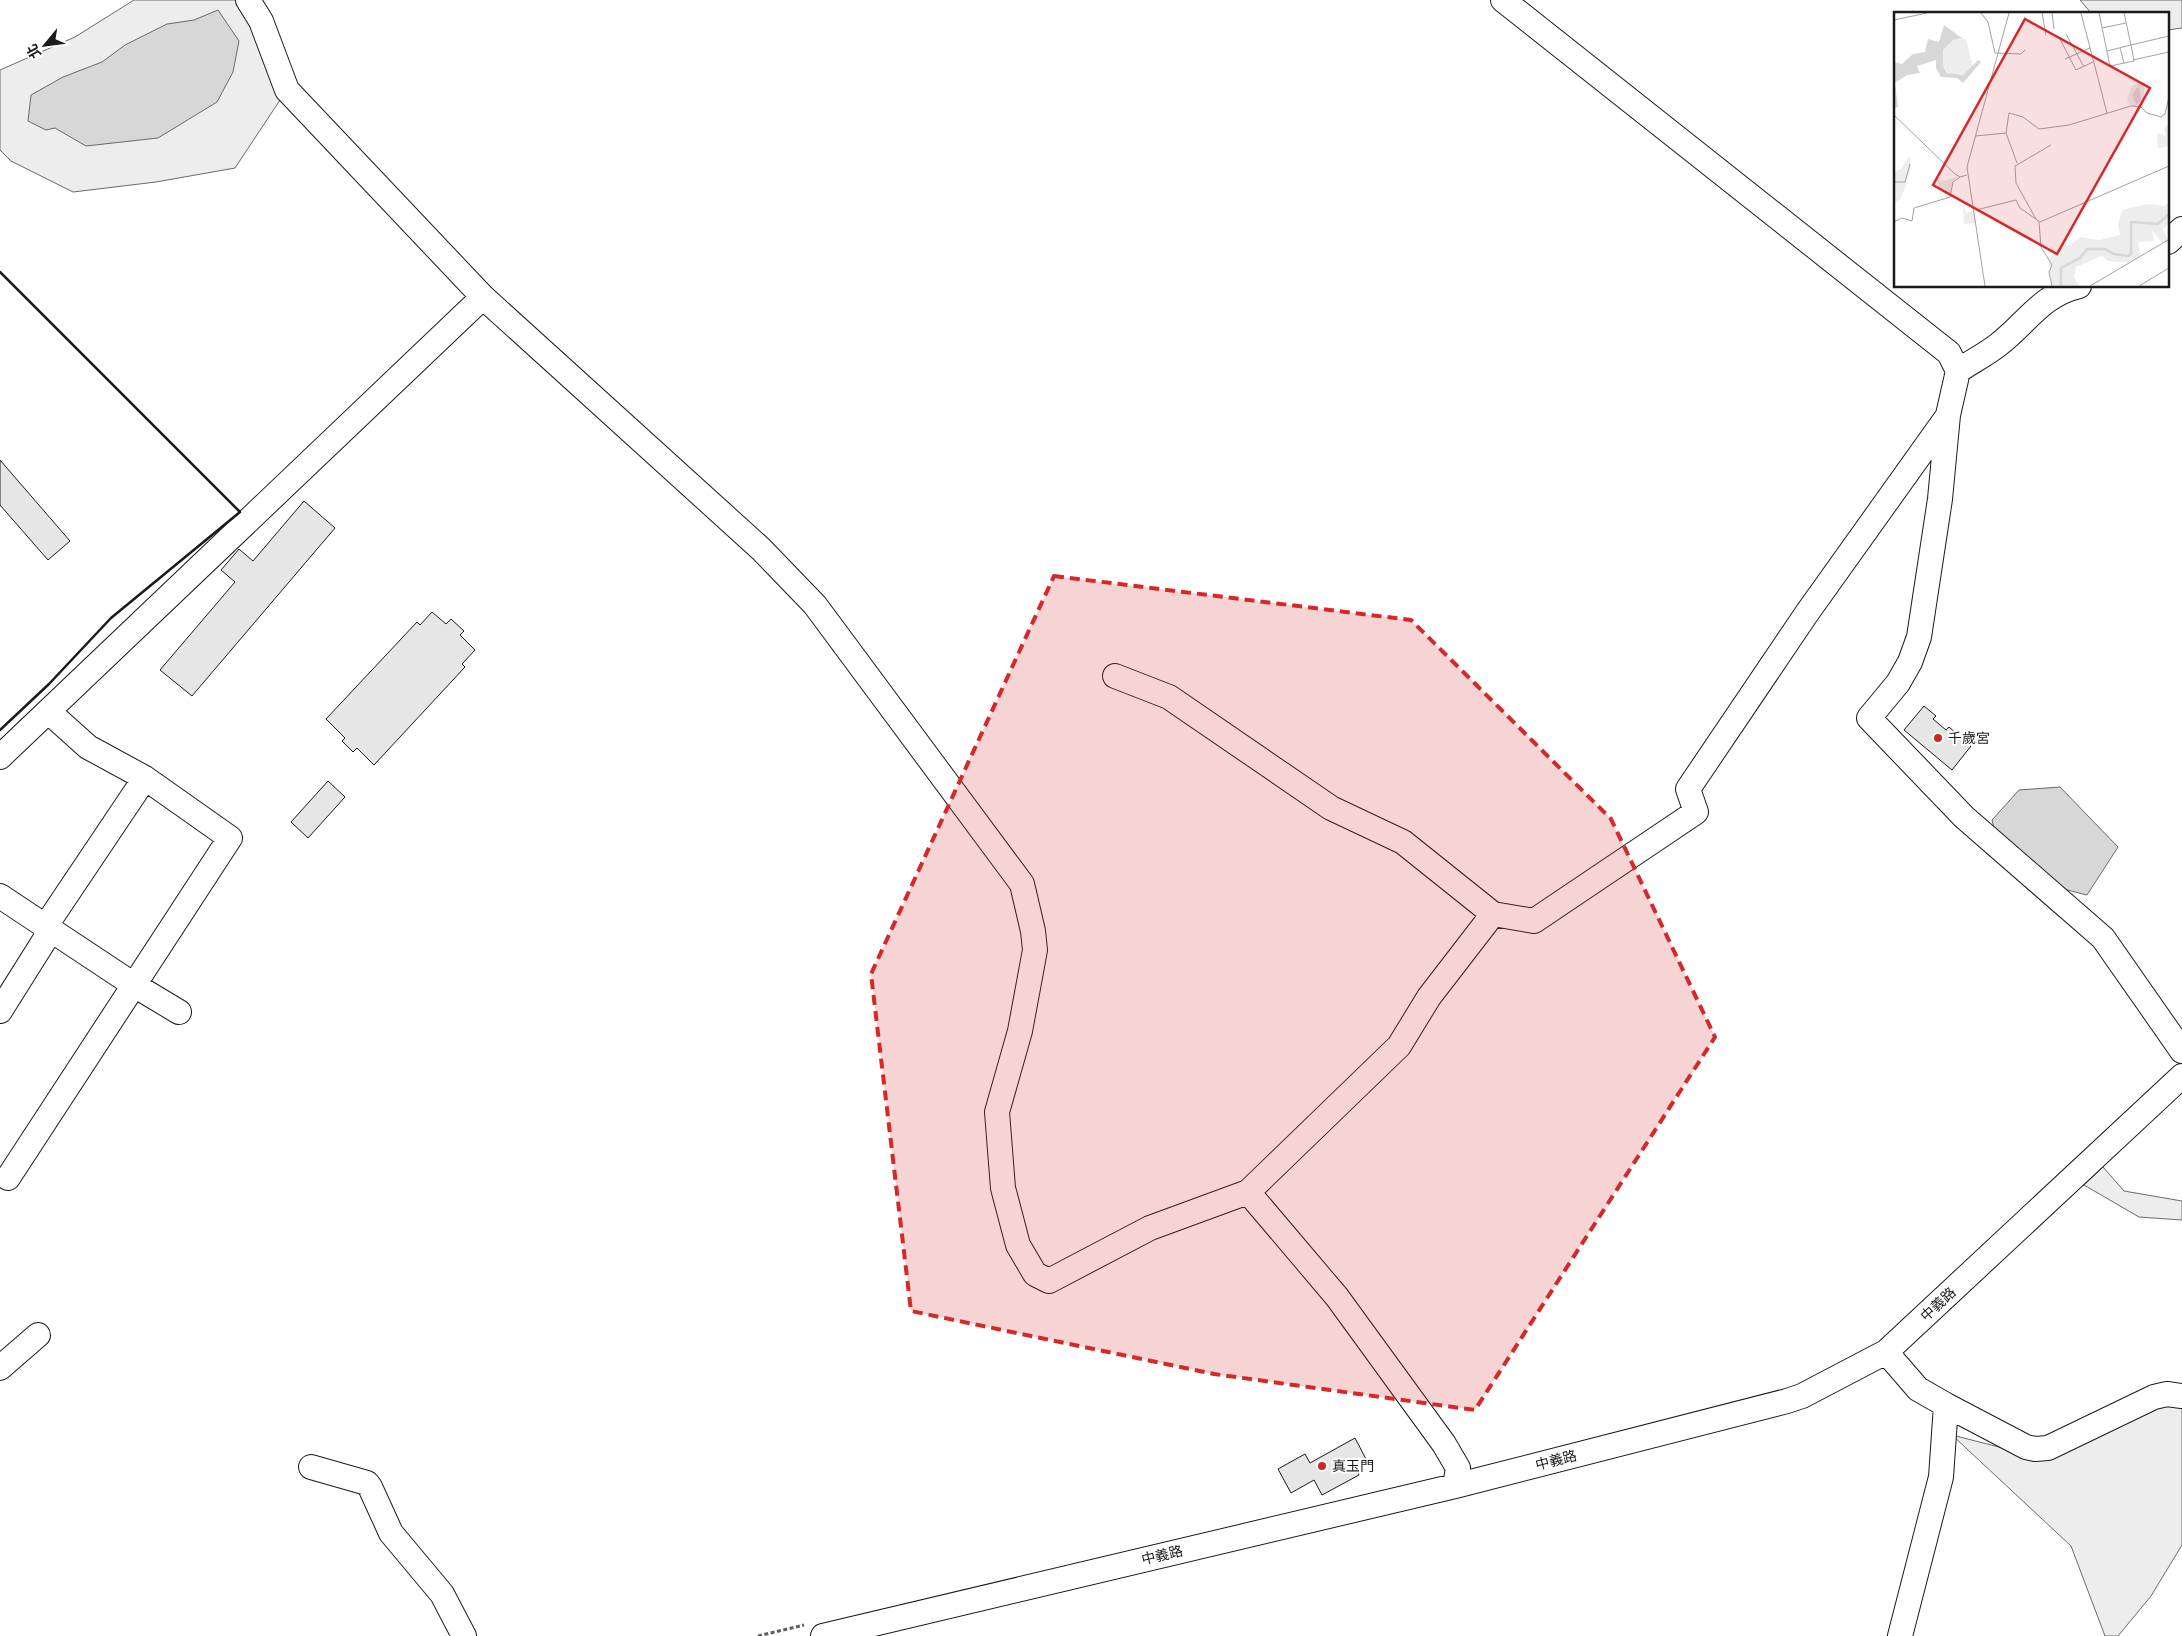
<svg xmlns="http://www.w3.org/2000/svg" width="2182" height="1636" font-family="'Asap Condensed','Noto Sans TC',sans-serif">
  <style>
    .built { fill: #ededed; stroke: #6a6a6a }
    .water { fill: #d7d7d7; stroke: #6a6a6a }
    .building { fill: #e6e6e6; stroke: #1a1a1a }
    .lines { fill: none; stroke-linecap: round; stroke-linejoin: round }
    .minor-casing { stroke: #1a1a1a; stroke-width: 26 }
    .path { stroke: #5f5f5f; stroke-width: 3; stroke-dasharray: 4 2.5; stroke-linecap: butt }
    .minor { stroke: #fff; stroke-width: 24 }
    .wall { stroke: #1a1a1a; stroke-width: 2.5 }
    .marked { fill: #d62828; fill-opacity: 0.2; stroke: #d62828; stroke-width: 4; stroke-dasharray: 10 6; stroke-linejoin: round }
    .poi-dot { fill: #c62828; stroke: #fff; stroke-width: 2 }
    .labels { text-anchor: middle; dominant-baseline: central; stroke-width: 4; stroke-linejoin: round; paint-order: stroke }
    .poi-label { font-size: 14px; fill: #1a1a1a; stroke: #fff; text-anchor: start }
    .street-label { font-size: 14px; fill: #1a1a1a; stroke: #fff }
    .inset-river { fill: none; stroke: #d7d7d7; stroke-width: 2.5 }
    .inset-road { fill: none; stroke: #a3a3a3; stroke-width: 1 }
    .view { fill: #d62828; fill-opacity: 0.15; stroke: #d62828; stroke-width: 2.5 }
    .inset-edge { fill: none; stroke: #1a1a1a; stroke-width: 2.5 }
  </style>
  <rect width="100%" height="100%" fill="#fff"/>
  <path class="built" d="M134 0H255L286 91 235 168 156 182 73 192 11 161 0 150V70L75 37Z
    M2080 0H2182V28L2168 30V14H2092Z
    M2103 1167 2124 1191 2182 1201V1220L2139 1217 2084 1185Z
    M2182 1393V1545L2151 1596 2118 1636H2105L2071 1546 1952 1435 2003 1448 2036 1459Z"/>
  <path class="water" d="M218 10 239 41 233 72 217 102 158 138 86 146 55 128 46 130 28 121 31 95 63 77 102 62 125 45 167 24 194 20Z
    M2060 787 2118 847 2087 895 2044 884 1999 848 1992 820 2019 790Z"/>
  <path class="building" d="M0 460 70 541 48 560 0 505Z
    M304 501 335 528 192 696 160 670 235 582 221 570 239 549 253 561Z
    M432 612 446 624 451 619 464 631 460 635 475 650 462 664 465 667 374 765 357 748 353 752 342 741 345 738 326 719 417 622 420 625Z
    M1924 706 1936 716 1933 719 1946 730 1949 727 1971 746 1952 770 1904 730Z
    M328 781 345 797 308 838 291 822Z
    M1355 1438 1367 1461 1356 1468 1359 1475 1322 1495 1314 1480 1291 1493 1278 1469 1305 1454 1310 1463Z"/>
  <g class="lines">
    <defs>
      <path id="minor" d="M248 0 261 21 287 90 483 297 761 549 815 605 1022 884 1033 931 1035 950 1020 1031 997 1112 1003 1188 1018 1245 1035 1274 1049 1281 1150 1228 1248 1192 1337 1297 1444 1444 1458 1468 1455 1486
        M1503 0 1949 353 1958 371 1948 415 1940 499 1919 637 1910 662 1898 683 1869 718 1964 817 2103 938 2182 1051
        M2168 242 2182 229
        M1958 371C1971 362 1985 355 1998 345 2027 323 2041 295 2079 286
        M1115 676 1169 697 1331 808 1403 842 1493 914 1534 921 1696 812 1688 789 1807 613 1947 417
        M0 757 483 297
        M0 896 134 985 179 1012
        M0 1011 44 941 49 929 51 918 145 778
        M8 1178 230 838 145 778 88 747 49 712
        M1248 1192 1399 1046 1429 997 1493 914
        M1886 1352 1918 1389 1946 1405 1941 1477 1900 1636
        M0 1368 38 1335
        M1946 1405 2026 1447 2035 1449 2048 1448 2154 1397 2167 1394 2182 1396
        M311 1467 367 1483 370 1487 391 1533 442 1594 464 1636
        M823 1636 1455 1486 1787 1401 1802 1396 1886 1352 2182 1076"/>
    </defs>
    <use href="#minor" class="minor-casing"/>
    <path class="path" d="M758 1636 804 1625"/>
    <use href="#minor" class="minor"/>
    <path class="wall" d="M0 272 240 512 111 618 49 684 0 730"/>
  </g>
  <path class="marked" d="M1054 576 1411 620 1611 819 1715 1037 1475 1410 1214 1374 911 1311 871 974Z"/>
  <g class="poi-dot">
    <circle cx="1938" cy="738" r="5"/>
    <circle cx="1322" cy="1466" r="5"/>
  </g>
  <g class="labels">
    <g class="poi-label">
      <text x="1948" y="738">千歲宮</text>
      <text x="1332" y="1466">真玉門</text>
    </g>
    <g class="street-label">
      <text transform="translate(1938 1304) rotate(-43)">中義路</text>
      <text transform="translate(1556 1460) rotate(-14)">中義路</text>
      <text transform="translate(1162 1555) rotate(-13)">中義路</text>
    </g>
  </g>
  <g transform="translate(1894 12)">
    <rect width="275" height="275" fill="#fff"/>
    <path d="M68 26 72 28 79 54 69 63 55 62 49 54V38L59 28ZM248 69 251 71 249 96 237 94 233 87 238 74ZM275 112V134L264 136 263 121 272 123 270 116ZM15 144 17 152 13 171 6 188 0 190V160L7 157ZM64 164 58 170V183L53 187 41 167 50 169ZM77 185 70 194 72 201 78 199 81 203 82 211 70 212 69 194ZM275 190V213L269 216 274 229 268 231 258 218 260 229 244 230 246 244 235 251 214 249 208 244 182 255 180 265 185 274H158L154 247 165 235 177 233 186 225 205 228 226 223 224 213 228 198 254 192 271 194Z" fill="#ededed"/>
    <path d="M50 13 68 26 59 28 49 38V54L53 61 69 63 84 48 87 50 69 71 63 66 47 65 42 56V48L23 54 26 61 13 63 1 71 4 95 1 96 0 50 8 52 19 42 31 40 34 27 45 30ZM245 73 247 88 242 93 238 83Z" fill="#d7d7d7"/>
    <path class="inset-river" d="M167 274V256L186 246 193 237H211L220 242 234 244 237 242V210L264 212 275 202"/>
    <path class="inset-road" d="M87 1 94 10 101 41 127 42 131 38M148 1 152 23M158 1 160 17M187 1 213 101M205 1 216 54 240 49 237 33 213 39M230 1 237 33 275 24M0 8 33 1M208 16 232 11M172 22 190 55M166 27 182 58 199 50M226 36 230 51M171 47 196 36M239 48 275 40M0 103 61 162 66 165 73 163M112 121 123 151M81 124 112 121 115 101 129 105 145 117 175 113 237 94 247 95 253 101 267 105 271 102 275 85M0 170H11L16 152M82 198 122 188 126 196 146 210 275 154M142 207 122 171 121 154 157 133M0 210 8 206 18 209 20 196 56 185 59 170 66 165M145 210 147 235 158 253 155 260 158 274M91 274 73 155 115 1M196 274 274 228 275 231M245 274 275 256"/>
    <path class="view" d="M131 7 256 76 163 242 39 173Z"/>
    <rect width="275" height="275" class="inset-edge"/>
  </g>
  <g transform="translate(45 45) rotate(241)" stroke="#ffffff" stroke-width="4" paint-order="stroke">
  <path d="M0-4L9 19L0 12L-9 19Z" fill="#1a1a1a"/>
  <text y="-8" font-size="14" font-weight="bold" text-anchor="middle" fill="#1a1a1a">北</text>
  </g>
</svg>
